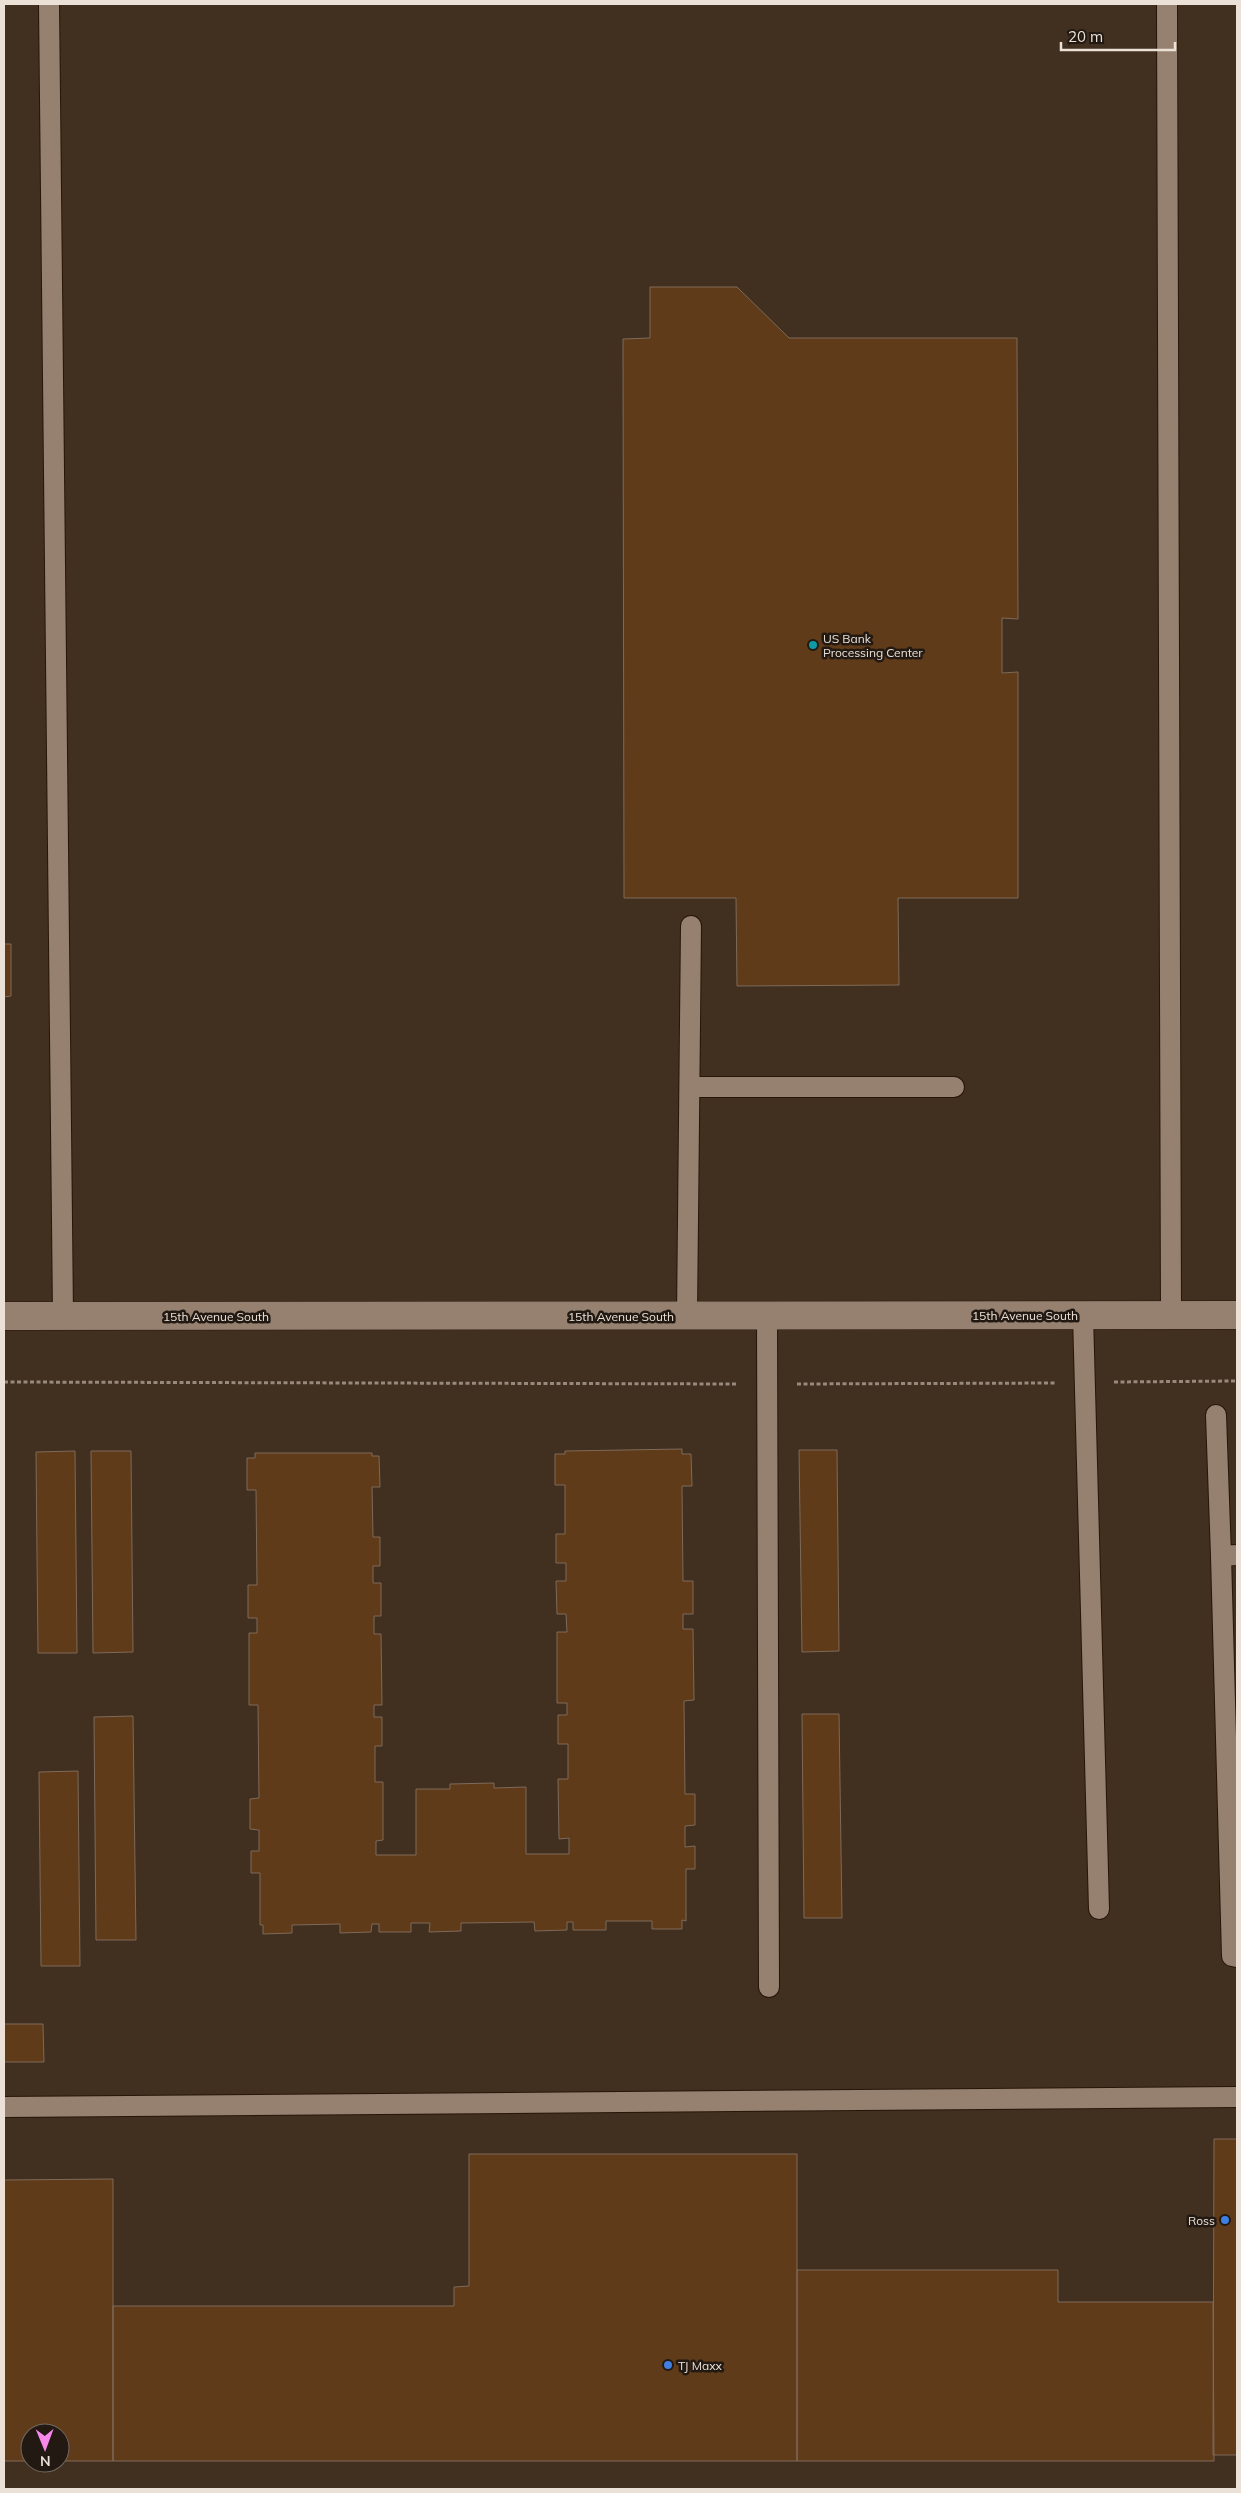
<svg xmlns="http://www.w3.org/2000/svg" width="1241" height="2493" font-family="Mulish,sans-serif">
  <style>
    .building { fill: #603b19; stroke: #7e6a59 }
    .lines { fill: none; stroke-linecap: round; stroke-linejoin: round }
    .service-casing { stroke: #271608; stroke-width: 22 }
    .minor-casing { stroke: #271608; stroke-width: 29 }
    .path { stroke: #97897c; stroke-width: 3; stroke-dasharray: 4 2.5; stroke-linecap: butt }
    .service { stroke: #968170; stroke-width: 20 }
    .minor { stroke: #968170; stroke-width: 28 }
    .culture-dot { fill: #0f9aa8; stroke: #211912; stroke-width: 2 }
    .shop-dot { fill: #3f7fe0; stroke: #211912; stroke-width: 2 }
    .labels { text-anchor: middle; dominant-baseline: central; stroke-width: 5; stroke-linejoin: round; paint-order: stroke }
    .poi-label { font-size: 12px; fill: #ece1d7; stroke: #211912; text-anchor: start }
    .street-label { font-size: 12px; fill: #ece1d7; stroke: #211912 }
  </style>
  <rect width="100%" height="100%" fill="#412f20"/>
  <path class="building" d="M650 287H737L789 338H1017L1018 619 1002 618V673L1018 672V898H898L899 985 737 986 736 898H624L623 339 650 338Z
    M4 944H11V996L4 997Z
    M682 1449V1454H691L692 1486H682L683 1581H693V1614H683V1629H693L694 1700 684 1701 685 1794H695V1825L685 1826V1847L695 1846V1869H686V1921L682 1920V1929H652V1921H606V1930H573V1922H567V1930L535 1931 534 1922 461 1923V1931L429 1932 430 1923H411V1932H379V1924H372L371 1932 340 1933V1924L292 1925V1933L263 1934V1925H260V1873H251V1851H259V1830L250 1829V1799L259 1798 258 1705H249V1633H257V1618H248V1585H257L256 1490H247V1458H255V1453H372V1456H379L380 1487H372L373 1537H380V1566H373V1583H381V1616H374V1634H381L382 1705H374V1717H382V1746H375V1782H383V1840L376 1841V1855H416V1789H450V1784L494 1783V1788L526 1787V1854H569V1838L559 1839 558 1779H568V1744H558V1715H567V1703H557V1632H567L566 1614H557L556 1581H566V1563H556V1534H565V1485H555V1454H565V1451Z
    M799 1450H837L839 1651 802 1652Z
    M75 1451 77 1653H38L36 1452Z
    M91 1451H131L133 1652 93 1653Z
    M802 1714H839L842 1918H804Z
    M133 1716 136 1940H96L94 1717Z
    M78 1771 80 1966H41L39 1772Z
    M4 2024H43L44 2062H4Z
    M1214 2139H1237V2455H1213Z
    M469 2154H797V2461H113V2306H454V2287L469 2286Z
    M113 2179V2461H60V2433H30V2461H4V2180Z
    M797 2270H1058V2302H1213L1214 2461H797Z"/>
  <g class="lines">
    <defs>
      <path id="service" d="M49 4 63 1315
        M1167 4 1171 1315
        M690 1087H954
        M1083 1315 1099 1909
        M687 1316 691 926
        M767 1316 769 1987
        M1216 1415 1221 1556 1237 1555
        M1221 1556 1232 1956 1237 1957
        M4 2107 1237 2097"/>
      <path id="minor" d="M4 1316 1237 1315"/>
    </defs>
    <use href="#service" class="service-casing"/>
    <use href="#minor" class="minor-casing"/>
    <path class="path" d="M4 1382 738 1384
      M1114 1382 1237 1381
      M797 1384 1056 1383"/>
    <use href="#service" class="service"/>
    <use href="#minor" class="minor"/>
  </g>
  <circle class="culture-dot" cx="813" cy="645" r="5"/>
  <g class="shop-dot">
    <circle cx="1225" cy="2220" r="5"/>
    <circle cx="668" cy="2365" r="5"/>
  </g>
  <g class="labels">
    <g class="poi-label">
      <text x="823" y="638">US Bank<tspan x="823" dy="14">Processing Center</tspan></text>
      <text x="1215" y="2220" text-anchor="end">Ross</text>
      <text x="678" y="2365">TJ Maxx</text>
    </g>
    <g class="street-label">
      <text x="1025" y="1315">15th Avenue South</text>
      <text x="216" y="1316">15th Avenue South</text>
      <text x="621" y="1316">15th Avenue South</text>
    </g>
  </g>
  <rect width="1241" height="2493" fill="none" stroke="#ece1d7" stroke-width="10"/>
  <g transform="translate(45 2448) rotate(179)"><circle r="24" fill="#211912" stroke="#726961"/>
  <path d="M0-4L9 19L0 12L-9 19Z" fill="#f888e9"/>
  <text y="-8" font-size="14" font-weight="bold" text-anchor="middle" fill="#ece1d7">N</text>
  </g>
  <path d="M1061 42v8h114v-8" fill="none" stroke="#ece1d7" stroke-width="2.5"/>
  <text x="1068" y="42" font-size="15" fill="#ece1d7" stroke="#211912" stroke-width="4" paint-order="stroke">20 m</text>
</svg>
